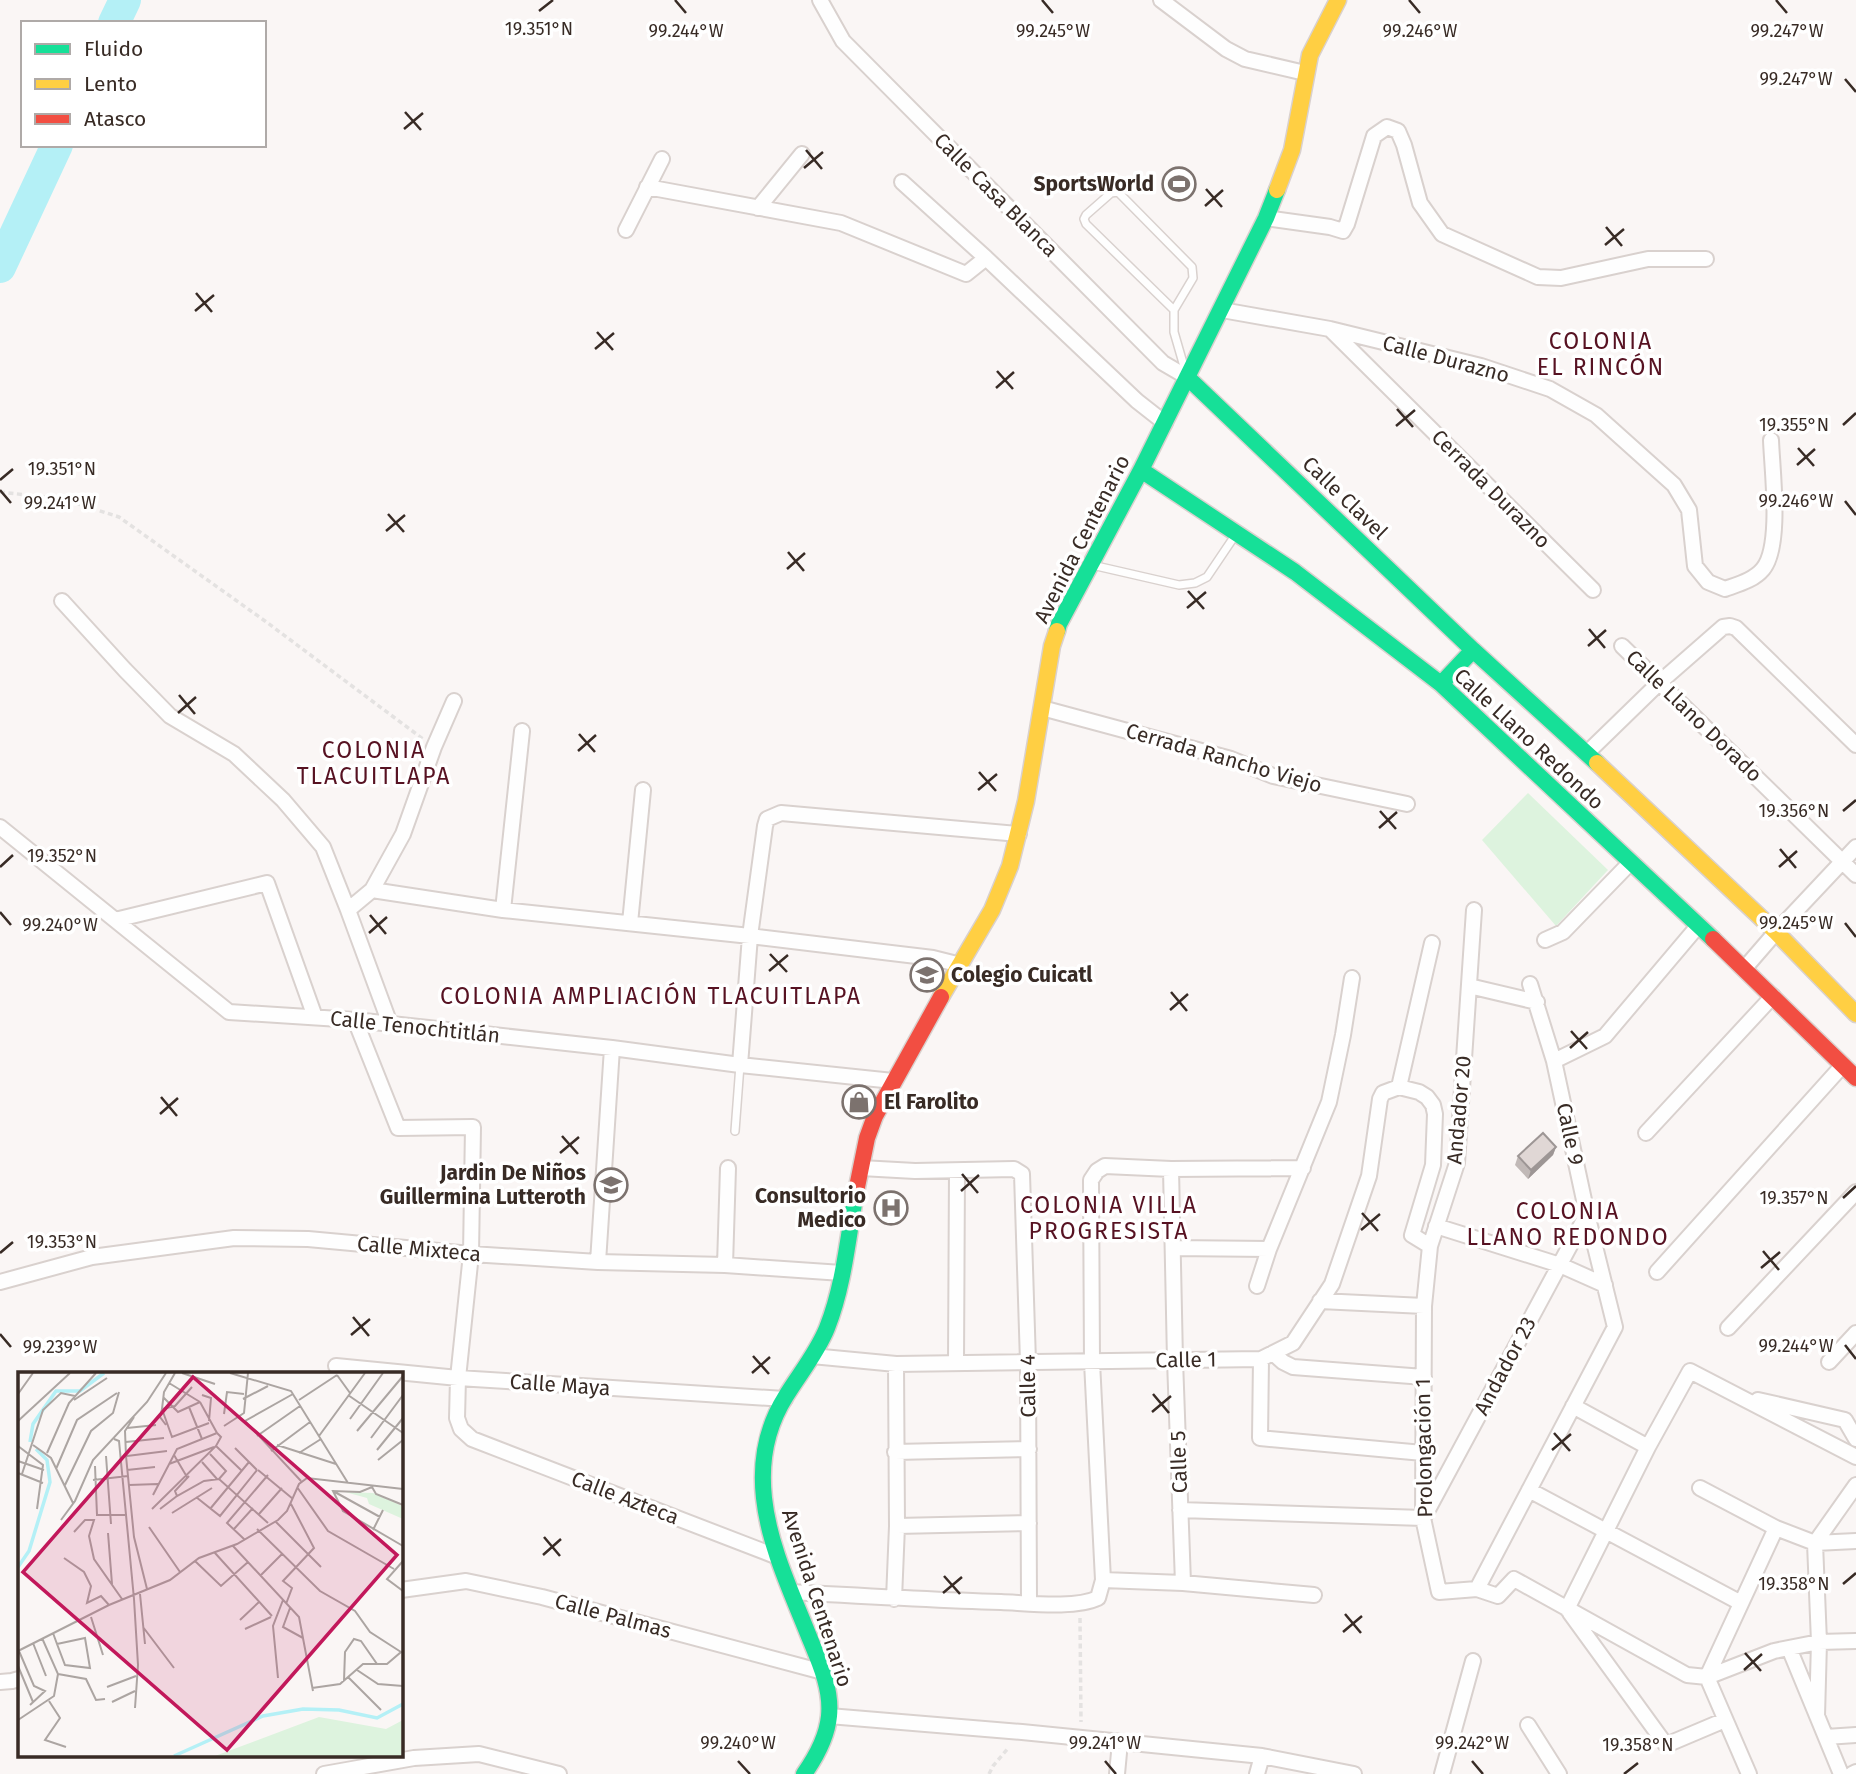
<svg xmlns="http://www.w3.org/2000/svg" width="1856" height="1774" font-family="'Fira Sans',sans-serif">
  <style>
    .green { fill: #ddf3de }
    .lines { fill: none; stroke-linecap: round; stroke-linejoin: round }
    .river { stroke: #b4f0f6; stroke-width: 32 }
    .lane-casing { stroke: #d9d1ce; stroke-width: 10 }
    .street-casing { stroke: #d9d1ce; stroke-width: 18 }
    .fast-casing { stroke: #d9d1ce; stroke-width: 19 }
    .slow-casing { stroke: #d9d1ce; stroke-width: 19 }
    .jam-casing { stroke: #d9d1ce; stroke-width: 19 }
    .path { stroke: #e4e2e1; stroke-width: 3.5; stroke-dasharray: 5 3.5; stroke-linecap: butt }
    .lane { stroke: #fefefe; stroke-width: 7 }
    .street { stroke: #fefefe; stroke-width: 14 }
    .fast { stroke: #16e098; stroke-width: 16 }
    .slow { stroke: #ffcf43; stroke-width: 16 }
    .jam { stroke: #f24e42; stroke-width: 16 }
    .wall { fill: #c1b9b7 }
    .shaded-wall { fill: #9d9695 }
    .building { fill: #e0d7d5; stroke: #9d9695; stroke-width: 2 }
    .ticks { fill: none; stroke: #382b25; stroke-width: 2.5 }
    .labels { text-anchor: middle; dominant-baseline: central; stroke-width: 7; stroke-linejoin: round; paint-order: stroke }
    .poi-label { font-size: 21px; font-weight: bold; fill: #382b25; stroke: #fff; text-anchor: end }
    .street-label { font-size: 21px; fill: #382b25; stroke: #fff }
    .neighbourhood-label { font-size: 23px; letter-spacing: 2px; fill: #571222; stroke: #fff }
    .inset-river { fill: none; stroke: #b4f0f6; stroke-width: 3.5 }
    .inset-road { fill: none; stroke: #aca5a2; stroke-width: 2 }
    .view { fill: #c2185b; fill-opacity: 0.15; stroke: #c2185b; stroke-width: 3.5 }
    .inset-edge { fill: none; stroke: #382b25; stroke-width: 3.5 }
    .ticks-label { font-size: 18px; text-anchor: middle; fill: #382b25; stroke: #fff; stroke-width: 7; stroke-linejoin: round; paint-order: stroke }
  </style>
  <rect width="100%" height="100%" fill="#faf6f5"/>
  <path class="green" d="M1528 793 1608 870 1556 926 1482 840Z"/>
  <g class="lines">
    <path class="river" d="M114 23 125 0
      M0 267 57 145"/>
    <defs>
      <path id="lane" d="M1174 310 1086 224 1084 219 1086 215 1111 193 1118 192 1192 267 1193 278 1174 310V332L1185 370
        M1092 565 1179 585 1195 583 1207 577 1236 534
        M735 1131 740 1065"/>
      <path id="street" d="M820 0 843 41 1163 363 1187 377
        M1161 0 1226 49 1245 59 1305 73
        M902 182 986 258 1137 401 1165 423
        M647 187 841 223 966 274 986 258
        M758 208 802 154
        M1266 218 1330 227 1343 231 1347 224 1374 136 1387 127 1398 131 1404 145 1420 203 1442 234 1538 277 1561 278 1648 259H1706
        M626 230 662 159
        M1222 310 1330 329 1481 366 1550 389 1596 415 1674 485 1689 510 1695 566 1708 582 1725 589C1739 584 1754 580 1763 569 1782 546 1772 470 1771 440
        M1331 330 1593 590
        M62 601 125 670 170 716 234 754 283 800 323 847 348 910 390 1024
        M1622 646 1856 875
        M1042 708 1231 759 1273 776 1407 804
        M1587 753 1659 683 1723 627 1730 626 1736 628 1856 745
        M0 827 229 1012 355 1020 612 1048 740 1065 893 1081
        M372 890 503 910 750 936 933 958 961 965
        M348 910 372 890 403 834 434 747 454 701
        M503 910 522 731
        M1474 910 1457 1163 1430 1246 1424 1306 1423 1518 1439 1592 1477 1589 1498 1596 1514 1579 1687 1675 1707 1677 1774 1651 1819 1642 1856 1641
        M115 920 267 883 315 1017
        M630 923 643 790
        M1545 940 1563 932 1630 863
        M1744 969 1776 932 1856 847
        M1469 986 1537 1002
        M355 1020 398 1128 473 1127 471 1254 458 1378 457 1418 461 1429 472 1439 778 1557
        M1554 1061 1605 1036 1698 926
        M740 1065 750 936 765 826 767 819 781 813 1019 834
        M1399 1087 1432 943
        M1646 1133 1773 996
        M861 1168 915 1171 1014 1169 1022 1174 1028 1362 1029 1603
        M1171 1169 1175 1360 1183 1583
        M1436 1226 1560 1265 1605 1285
        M1173 1248 1269 1249
        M598 1262 612 1048
        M725 1265 728 1168
        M1657 1272 1843 1065
        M0 1282 92 1257 234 1238 308 1239 471 1254 598 1262 725 1265 842 1273
        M1257 1286 1269 1249 1329 1102 1343 1035 1352 978
        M1320 1301 1424 1306
        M1728 1328 1856 1192
        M1273 1353 1283 1362 1293 1367 1424 1377
        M812 1356 896 1364 1261 1359 1293 1343 1332 1284 1369 1176 1380 1099 1383 1093 1399 1087 1419 1092 1427 1097 1433 1105 1435 1114 1433 1165 1412 1235 1430 1246
        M1261 1359 1260 1438 1423 1453
        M1829 1362 1856 1333
        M956 1363 957 1171
        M336 1366 458 1378 785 1399
        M1758 1400 1845 1420 1856 1439
        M1573 1406 1648 1447
        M895 1452 1029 1449
        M1700 1488 1776 1528
        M1529 1490 1741 1603
        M1180 1510 1423 1518
        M1424 1517 1587 1214
        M897 1526 1029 1523
        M1103 1580 1183 1583 1314 1595
        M1477 1589 1615 1327 1587 1214 1554 1061 1530 984
        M401 1590 466 1581 542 1597 823 1672
        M791 1592C861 1596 931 1600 1001 1602 1027 1603 1075 1609 1098 1598L1103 1580 1092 1362 1091 1180 1097 1171 1105 1166 1171 1169 1303 1168
        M894 1599 897 1526 896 1364
        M1567 1609 1648 1447 1690 1371 1856 1457
        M1570 1613 1666 1745 1725 1720
        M1789 1648 1841 1774
        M1707 1677 1776 1528 1815 1543 1856 1541
        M1707 1677 1749 1774
        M0 1682 12 1681 19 1679
        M829 1716 1022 1732 1262 1756 1354 1774
        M1817 1716 1819 1642 1815 1543 1856 1485
        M1528 1725 1559 1774
        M1826 1737 1856 1735
        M324 1774 414 1758 479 1754 559 1774
        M1117 1774 1120 1742
        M1257 1774 1262 1756
        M1442 1774 1473 1661
        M1852 1774 1856 1772"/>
      <path id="fast" d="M1187 377 1473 650 1597 763
        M1141 470 1295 572 1441 684 1713 939
        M1057 631 1059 624 1141 470 1266 218 1277 190
        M1441 684 1473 650
        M804 1774C816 1757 827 1737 829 1716 832 1686 817 1657 806 1629 789 1587 769 1544 764 1498 760 1462 767 1426 786 1396 800 1373 817 1353 827 1328 844 1285 848 1237 856 1192"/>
      <path id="slow" d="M1277 190 1292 150 1310 55 1338 0
        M1597 763 1776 932 1856 1014
        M941 997 992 910 1010 866 1026 801 1052 646 1057 631"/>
      <path id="jam" d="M1713 939 1856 1078
        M856 1192 867 1138 875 1116 941 997"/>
    </defs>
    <use href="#lane" class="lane-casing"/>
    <use href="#street" class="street-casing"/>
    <use href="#fast" class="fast-casing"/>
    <use href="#slow" class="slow-casing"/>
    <use href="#jam" class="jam-casing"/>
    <path class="path" d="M0 492 63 499 119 517 265 621 423 739
      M1080 1618 1081 1722
      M989 1774 993 1766 1009 1747"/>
    <use href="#lane" class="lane"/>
    <use href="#street" class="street"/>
    <use href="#fast" class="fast"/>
    <use href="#slow" class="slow"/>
    <use href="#jam" class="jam"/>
  </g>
  <path class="wall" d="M1556 1147 1553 1155 1528 1179 1515 1165 1518 1156Z"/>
  <path class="shaded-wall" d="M1556 1147 1553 1155 1528 1179 1531 1170Z"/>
  <path class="building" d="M1543 1133 1556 1147 1531 1170 1518 1156Z"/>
  <path class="ticks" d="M675 0 686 13M1042 0 1053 13M1409 0 1420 13M1776 0 1787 13M539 11 553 0M1845 79 1856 92M405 112 421 130M404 129 423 113M806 150 822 169M804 168 823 152M1206 189 1222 207M1205 206 1223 190M1606 227 1622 246M1605 245 1624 229M196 293 212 312M195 311 214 295M597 332 613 350M595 349 614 333M997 371 1013 389M996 388 1014 372M1397 409 1413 427M1843 425 1856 413M1396 426 1415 410M1798 448 1814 466M1797 465 1815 449M0 480 13 469M0 490 11 503M1845 501 1856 515M388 514 404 532M386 531 405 515M788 552 804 571M787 569 805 553M1188 591 1204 609M1187 608 1206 592M1589 629 1605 648M1588 646 1606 630M179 695 195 714M178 713 196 697M579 734 595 752M578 751 596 735M979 772 996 791M978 790 997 774M1380 811 1396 829M1843 811 1856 800M1379 828 1397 812M1780 849 1796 868M0 867 13 855M1779 867 1797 851M0 912 11 925M370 915 386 934M1845 923 1856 937M369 933 387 917M770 954 787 972M769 971 788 955M1171 992 1187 1011M1170 1010 1188 994M1571 1031 1587 1049M1570 1048 1588 1032M161 1097 177 1116M160 1114 178 1098M562 1136 578 1154M560 1153 579 1137M962 1174 978 1193M961 1191 979 1175M1843 1198 1856 1186M1362 1213 1378 1231M1361 1230 1380 1214M1763 1251 1779 1270M0 1253 13 1242M1761 1268 1780 1252M353 1317 369 1336M0 1334 11 1347M351 1335 370 1319M1845 1345 1856 1359M753 1356 769 1374M752 1373 770 1357M1153 1394 1169 1413M1152 1412 1171 1396M1554 1433 1570 1451M1552 1450 1571 1434M544 1537 560 1556M543 1555 561 1539M944 1576 960 1594M1843 1584 1856 1573M943 1593 962 1577M1345 1614 1361 1633M1343 1632 1362 1616M1745 1653 1761 1671M1744 1670 1762 1654M738 1761 750 1774M1105 1761 1116 1774M1472 1761 1483 1774M1624 1774 1638 1763"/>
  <defs>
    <symbol id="stadium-ring" viewBox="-11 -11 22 22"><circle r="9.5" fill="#fff" stroke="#7c726e" stroke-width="1.5"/><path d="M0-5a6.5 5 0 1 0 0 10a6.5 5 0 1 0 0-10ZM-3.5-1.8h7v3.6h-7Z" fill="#7c726e"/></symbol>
    <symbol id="school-ring" viewBox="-11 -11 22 22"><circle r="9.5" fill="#fff" stroke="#7c726e" stroke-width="1.5"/><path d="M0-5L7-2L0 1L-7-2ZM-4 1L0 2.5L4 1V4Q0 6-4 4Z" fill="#7c726e"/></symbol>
    <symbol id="shop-ring" viewBox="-11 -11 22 22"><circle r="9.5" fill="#fff" stroke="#7c726e" stroke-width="1.5"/><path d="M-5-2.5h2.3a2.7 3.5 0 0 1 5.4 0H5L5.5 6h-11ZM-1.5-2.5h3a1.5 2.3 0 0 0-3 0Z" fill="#7c726e"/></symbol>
    <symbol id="hospital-ring" viewBox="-11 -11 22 22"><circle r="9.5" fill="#fff" stroke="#7c726e" stroke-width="1.5"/><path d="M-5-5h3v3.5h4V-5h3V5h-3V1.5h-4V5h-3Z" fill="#7c726e"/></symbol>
  </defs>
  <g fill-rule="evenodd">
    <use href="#stadium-ring" x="1160" y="165" width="38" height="38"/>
    <use href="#school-ring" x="908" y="956" width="38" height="38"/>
    <use href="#shop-ring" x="840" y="1083" width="38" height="38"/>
    <use href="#school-ring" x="592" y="1166" width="38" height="38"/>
    <use href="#hospital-ring" x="872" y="1189" width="38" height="38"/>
  </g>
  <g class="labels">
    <g class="poi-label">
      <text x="1154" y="184">SportsWorld</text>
      <text x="951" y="975" text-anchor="start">Colegio Cuicatl</text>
      <text x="884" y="1102" text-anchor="start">El Farolito</text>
      <text x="586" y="1173">Jardin De Niños<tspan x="586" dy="24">Guillermina Lutteroth</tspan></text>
      <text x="866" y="1196">Consultorio<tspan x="866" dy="24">Medico</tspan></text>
    </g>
    <g class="street-label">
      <text transform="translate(996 195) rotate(45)">Calle Casa Blanca</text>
      <text transform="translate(1446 359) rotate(15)">Calle Durazno</text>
      <text transform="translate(1491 489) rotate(45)">Cerrada Durazno</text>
      <text transform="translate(1345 498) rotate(44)">Calle Clavel</text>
      <text transform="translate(1082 539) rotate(-63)">Avenida Centenario</text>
      <text transform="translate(1694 716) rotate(44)">Calle Llano Dorado</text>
      <text transform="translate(1529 739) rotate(43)">Calle Llano Redondo</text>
      <text transform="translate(1224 758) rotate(16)">Cerrada Rancho Viejo</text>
      <text transform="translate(415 1027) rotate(6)">Calle Tenochtitlán</text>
      <text transform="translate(1459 1110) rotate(-85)">Andador 20</text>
      <text transform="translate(1570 1134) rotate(78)">Calle 9</text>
      <text transform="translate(419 1249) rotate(5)">Calle Mixteca</text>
      <text transform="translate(1186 1360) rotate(-1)">Calle 1</text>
      <text transform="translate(1505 1366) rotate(-62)">Andador 23</text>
      <text transform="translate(560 1385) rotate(4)">Calle Maya</text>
      <text transform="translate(1028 1386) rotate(-91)">Calle 4</text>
      <text transform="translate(1424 1448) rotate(-91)">Prolongación 1</text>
      <text transform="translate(1179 1462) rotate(-92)">Calle 5</text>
      <text transform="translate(625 1498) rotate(21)">Calle Azteca</text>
      <text transform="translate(817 1598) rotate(72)">Avenida Centenario</text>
      <text transform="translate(613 1616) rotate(15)">Calle Palmas</text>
    </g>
    <g class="neighbourhood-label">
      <text x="1601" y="341">COLONIA<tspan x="1601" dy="26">EL RINCÓN</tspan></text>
      <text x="374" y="750">COLONIA<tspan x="374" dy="26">TLACUITLAPA</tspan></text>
      <text x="651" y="996">COLONIA AMPLIACIÓN TLACUITLAPA</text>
      <text x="1109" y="1205">COLONIA VILLA<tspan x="1109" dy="26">PROGRESISTA</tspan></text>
      <text x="1568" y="1211">COLONIA<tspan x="1568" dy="26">LLANO REDONDO</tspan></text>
    </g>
  </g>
  <g transform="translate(18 1372)">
    <rect width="385" height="385" fill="#faf6f5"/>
    <path d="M327 120 355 121 380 132 385 135V147L351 132 349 126ZM301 345 368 357 385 348V384H197Z" fill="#ddf3de"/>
    <path class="inset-river" d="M12 70 15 52 38 19H62L86 1M0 195 11 179 32 110 29 88 18 77M156 384 245 344 285 337 321 338 359 346 385 332"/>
    <path class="inset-road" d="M157 1 146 20 144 37 154 65 191 51M164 1 197 12M212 1 273 19 330 111M319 3 332 21M151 11 182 30M0 22 15 1M275 22 227 49 283 109M184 23 193 26 191 49M330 23 385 61M145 25 160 40 182 30M225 27 250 14M56 28 89 6M281 28 319 3M182 30 199 61M171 35 184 67M206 42 209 20 226 22M116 45 107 59 108 84 116 165 129 217M332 47 365 1M0 49 52 1M148 53 142 45 144 37 157 34 174 15M206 54 226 41 230 1M109 56 138 53M339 59 385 4M239 64 282 34M301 64 347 1M353 66 385 23M96 67 101 69 116 227 120 293 117 336M108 70 146 66M15 73 33 86 55 131M259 73 318 92M0 74 25 93 19 137M198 74 224 99M217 76 239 98M359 78 385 46M253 79 292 50M29 81 51 31 78 1M281 81 303 67M192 82 208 99 201 107M156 83 169 105M88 84 93 152M109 84 149 79M360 88 385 68M0 89 26 98M184 90 199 107M151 92 196 75M77 94 79 143H107M38 97 59 48 99 21M109 98 137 95M240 98 275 127M0 101 25 111M4 102 25 38 43 21 57 24M171 104 157 119 159 124 186 109 201 107 250 151M75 108 110 104M47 113 73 59 95 41 101 20M111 113 140 112M279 115 310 159 376 197M315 119 362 145M135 123 159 77 199 61M178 125 202 144 239 98M385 133 358 122 354 115 342 120 315 119 325 139 385 174M134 137 198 74 203 65 199 61M142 137 159 124M192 137 231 90M154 141 194 116M241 142 264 116M43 148 57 129 75 88 129 30 148 1M258 150 303 195M131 155 162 200M216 157 235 136M239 157 302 219 337 239 352 260 383 280 369 292H345L322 312 294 316M355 158 365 138M56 160 67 148H76L71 164 76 187 104 227M90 161 94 212M226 167 209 151 250 103M215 174 281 245 295 319M197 181 254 244M46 186 66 200 73 214 69 231 83 224 91 233M177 189 203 214 230 190M385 189 369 207 385 219M242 204 264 182M122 222 127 272M268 232 274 216 265 209 296 176 273 132M272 236 265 255 285 266M73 245 85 283M222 248 241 230M125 255 156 296M227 257 253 245M35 261 39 272 47 293 72 296 67 266 39 272M15 271 28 304M0 279 91 233 152 208 181 186 219 172 260 148 269 139 281 112 289 106 385 117M1 279 16 314 27 319 12 333M0 294 15 330M339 298 360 312 385 314M40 302 68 307 78 328 87 327M330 305 363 338M260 306 255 254 265 228M326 309 327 280 336 267 343 269 359 292M89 315 118 304M31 329 42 346 27 368 48 375M94 330 117 319M0 348 36 324 40 302 24 266"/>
    <path class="view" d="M175 5 379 183 209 378 5 200Z"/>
    <rect width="385" height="385" class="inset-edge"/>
  </g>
  <g class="ticks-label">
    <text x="539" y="35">19.351°N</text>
    <text x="1053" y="37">99.245°W</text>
    <text x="1420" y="37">99.246°W</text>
    <text x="1787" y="37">99.247°W</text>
    <text x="686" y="37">99.244°W</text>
    <text x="1796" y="85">99.247°W</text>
    <text x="1794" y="431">19.355°N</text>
    <text x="62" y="475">19.351°N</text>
    <text x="1796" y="507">99.246°W</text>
    <text x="60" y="509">99.241°W</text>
    <text x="1794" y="817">19.356°N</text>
    <text x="62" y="862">19.352°N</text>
    <text x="1796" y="929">99.245°W</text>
    <text x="60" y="931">99.240°W</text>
    <text x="1794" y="1204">19.357°N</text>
    <text x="62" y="1248">19.353°N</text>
    <text x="1796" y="1352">99.244°W</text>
    <text x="60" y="1353">99.239°W</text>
    <text x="1794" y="1590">19.358°N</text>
    <text x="738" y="1749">99.240°W</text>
    <text x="1105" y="1749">99.241°W</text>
    <text x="1472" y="1749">99.242°W</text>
    <text x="1638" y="1751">19.358°N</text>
  </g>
  <rect x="21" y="21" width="245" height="126" fill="#ffffff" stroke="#afaaa8" stroke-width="2"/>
  <rect x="35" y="44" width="35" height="10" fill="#16e098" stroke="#afaaa8" stroke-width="2"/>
  <text x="84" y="56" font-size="21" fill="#382b25">Fluido</text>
  <rect x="35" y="79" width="35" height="10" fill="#ffcf43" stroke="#afaaa8" stroke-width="2"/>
  <text x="84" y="91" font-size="21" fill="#382b25">Lento</text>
  <rect x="35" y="114" width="35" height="10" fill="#f24e42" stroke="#afaaa8" stroke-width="2"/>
  <text x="84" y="126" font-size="21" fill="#382b25">Atasco</text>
</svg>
